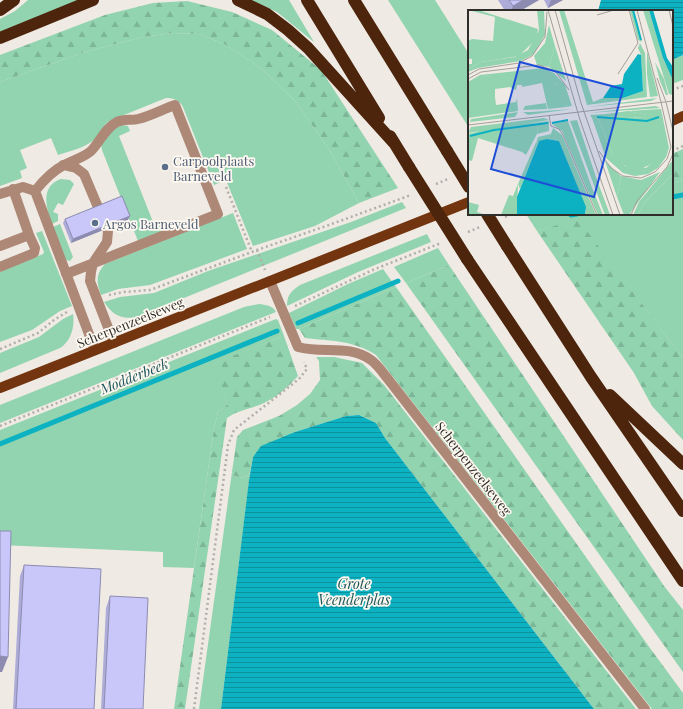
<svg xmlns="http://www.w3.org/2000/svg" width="683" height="709" font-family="'Playfair Display',serif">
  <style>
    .green { fill: #91d4af }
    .forest { fill: url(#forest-firs) }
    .water { fill: url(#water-rules) }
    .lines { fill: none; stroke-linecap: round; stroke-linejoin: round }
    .stream { stroke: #0cb2c1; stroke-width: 5 }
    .path { stroke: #b2aea9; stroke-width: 2.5; stroke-dasharray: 2 3; stroke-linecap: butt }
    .minor { stroke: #ad8876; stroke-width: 10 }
    .major { stroke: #73350f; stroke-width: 10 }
    .highway { stroke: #4d240c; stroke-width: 12 }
    .highway-bridge { stroke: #4d240c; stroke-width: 12 }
    .wall { fill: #adabd7 }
    .shaded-wall { fill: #8d8baf }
    .building { fill: #c9c7fa; stroke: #8d8baf }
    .service-dot { fill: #5c6f8a; stroke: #fdf8f0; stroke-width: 1.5 }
    .labels { text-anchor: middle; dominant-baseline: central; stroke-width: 3.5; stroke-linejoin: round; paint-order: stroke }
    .service-label { font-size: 13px; fill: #4e5e75; stroke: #fdf8f0; text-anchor: start }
    .street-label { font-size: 13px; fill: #302e2b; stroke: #fdf8f0 }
    .water-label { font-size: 14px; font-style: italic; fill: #1b545b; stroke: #fdf8f0 }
    .inset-river { fill: none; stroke: #0cb2c1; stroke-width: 2 }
    .inset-road { fill: none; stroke: #a39f99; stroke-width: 1 }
    .view { fill: #1d4ed8; fill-opacity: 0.15; stroke: #1d4ed8; stroke-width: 2 }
    .inset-edge { fill: none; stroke: #302e2b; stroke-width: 2 }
  </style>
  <defs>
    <pattern id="forest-firs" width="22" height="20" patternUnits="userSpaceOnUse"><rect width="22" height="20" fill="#91d4af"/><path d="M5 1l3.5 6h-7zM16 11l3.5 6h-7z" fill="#7db697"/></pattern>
    <pattern id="water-rules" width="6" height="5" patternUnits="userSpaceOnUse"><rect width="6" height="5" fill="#0cb2c1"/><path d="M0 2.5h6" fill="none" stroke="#0c919d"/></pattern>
  </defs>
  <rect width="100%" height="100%" fill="#efeae3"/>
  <path class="green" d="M28 0H81L0 32V19L15 11Z
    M251 0H289L314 42 277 12Z
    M388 0H435L469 54V128Z
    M173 33 199 34 226 45 261 68 296 102 330 151 359 203 315 226 253 246 226 180 214 185 183 107C179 100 174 98 166 98L109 121C103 126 101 133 96 138 86 148 70 151 58 155L51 138 20 150 27 168 20 171 22 178 0 186V82L85 52 143 37Z
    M683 55V80L672 84V60Z
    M122 125 128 126 130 131 119 136 155 227 167 222V225L164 231 138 241 102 150 101 144 111 131Z
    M61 179 70 180 74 184 63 205 58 203 53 212 58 214V221L52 224C46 208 40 186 61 179Z
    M683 180V358L578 220 537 231 526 214H672V183Z
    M402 202 406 208 137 317C121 320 113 315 104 302L120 297 154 293 208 271 351 222Z
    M233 213 247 249 150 285 118 289 101 295C96 282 96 274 105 264Z
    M60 224 73 257 70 261 66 260 53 227Z
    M42 231 72 306 60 311 32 330 0 342V272L43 254 44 252 36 233Z
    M427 234 431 242 358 272 287 306C287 295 291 291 300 285Z
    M438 248 449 265 406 283 394 267Z
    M383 269 396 287 299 329H296L289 313 348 284Z
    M259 304C265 305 273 305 276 312L0 423V405L244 307Z
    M73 314C75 327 71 341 60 348L0 373V353L39 337 63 319Z
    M276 319 278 320 284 336 215 363 227 405 218 412 214 428 194 568 163 567V552L0 545V430Z
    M232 472 234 476 245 478 250 473 221 709H199Z"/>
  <path class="forest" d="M187 1 232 12 272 30 321 70 398 188 359 203 330 151 296 102 261 68 226 45 199 34 173 33 143 37 85 52 0 82V55L105 15 153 3Z
    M683 149V180L672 183V154Z
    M578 219 683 358V440L652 406 634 373 537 231Z
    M449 265 664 586 683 610V672L406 283Z
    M396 287 647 644 683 693V709H652L376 355C353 340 330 341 305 338L299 329Z
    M284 336 298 376C287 388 277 397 262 404 250 409 238 410 227 418L185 709H174L214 428 218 412 227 405 214 363Z
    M316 357H334L362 363 384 385 636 709H594L385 438 376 423 359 415 346 416 295 432 253 457 250 473 245 478 234 476 232 472 237 437 243 430 279 416 297 405 310 394 320 380 319 361Z"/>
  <path class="water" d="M601 0H683V55L672 60V11H598Z
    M359 415 376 423 385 438 594 709H221L249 480 253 457 261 446 295 432 346 416Z"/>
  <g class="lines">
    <path class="stream" d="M672 197 683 195
      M571 215 577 214
      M298 323 398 281
      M0 444 277 331"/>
    <path class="path" d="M672 90 683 86
      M672 151 683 146
      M436 184 448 179
      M226 187 252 252
      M505 217 512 214
      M468 232 480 227
      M257 250 265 270
      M109 295 124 292 150 290 257 250 329 225 411 195
      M295 306 375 269 441 243
      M0 349 38 333 54 320 67 312
      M0 426 270 317
      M194 709 228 445 234 430 299 379 307 369 304 362"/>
    <path class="minor" d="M63 165 76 168 84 174 108 231 107 242 93 263 91 272 90 281 114 343
      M0 194 23 187 35 191
      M0 246 29 235 13 189
      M0 267 34 253 35 248 29 235
      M66 274 218 214 175 105C163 109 151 116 138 119 131 121 125 118 117 122 105 128 100 142 91 151 83 158 73 160 64 165 52 171 43 181 35 191 55 244 75 297 95 350
      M270 281 298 347C323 354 349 344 371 360 378 365 383 373 388 379L645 709"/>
    <path class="major" d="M672 121 683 116
      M0 388 469 202"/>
    <path class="highway" d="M238 0 267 14 288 30 308 48 394 143
      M307 0 379 118
      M354 0 447 151
      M0 10 14 0
      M0 38 93 0
      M390 136 409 167
      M507 246 591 377 683 511
      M467 259 683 581
      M610 395 683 464"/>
    <path class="highway-bridge" d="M447 151 469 187
      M409 167 467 259
      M487 214 507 246"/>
  </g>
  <path class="wall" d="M498 0H539L520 11H505Z
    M544 0H563L548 8Z
    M65 219 128 220 71 243 63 223Z
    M24 565 94 709H13L20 576Z
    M110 596 143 709H101L106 608Z"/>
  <path class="shaded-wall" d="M523 0H539L520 11H511L513 6Z
    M551 0H563L548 8Z
    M130 216 128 220 71 243 73 239Z
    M0 656 8 657 2 672H0Z"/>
  <path class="building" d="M509 0H523L513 6Z
    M122 196 130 216 73 239 65 219Z
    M0 531H11L8 657 0 656Z
    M24 565 101 569 94 709H16Z
    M110 596 148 598 143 709H104Z"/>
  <g class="service-dot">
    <circle cx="165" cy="167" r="4"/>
    <circle cx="95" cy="223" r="4"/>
  </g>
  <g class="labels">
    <g class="service-label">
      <text x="173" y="160">Carpoolplaats<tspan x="173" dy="15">Barneveld</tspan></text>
      <text x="103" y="223">Argos Barneveld</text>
    </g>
    <g class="street-label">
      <text transform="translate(130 322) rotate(-22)">Scherpenzeelseweg</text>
      <text transform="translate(474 468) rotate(52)">Scherpenzeelseweg</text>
    </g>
    <g class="water-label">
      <text transform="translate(134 376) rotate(-22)">Modderbeek</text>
      <text x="354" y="583">Grote<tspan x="354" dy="16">Veenderplas</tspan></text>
    </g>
  </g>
  <g transform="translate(468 10)">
    <rect width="205" height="205" fill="#efeae3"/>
    <path d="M0 0H10L70 19 68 29 51 46 13 52 0 59V54H4V49H0V31L4 29 25 31 27 7ZM91 0H96L125 92 135 88H155L175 81 173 45 170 38 172 33 177 43 179 87 119 95ZM162 0H166L174 32 170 30ZM175 0H181L196 51 204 65 205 85 201 84ZM87 36 98 71 81 57ZM179 41 190 86 182 87 179 64ZM187 52 196 69 200 85H198L192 71ZM62 63 77 64 84 68 92 79 98 97 80 99 74 73 54 77V75H49L48 80 42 77 27 79V87L28 95 48 92 49 88 50 101 0 108V75L6 70 14 67ZM189 88 183 91 119 97ZM78 93 79 99 55 100 57 96ZM188 96 192 98 120 103 156 99ZM104 99 60 105 55 102H63ZM193 99 201 138 189 151 173 159 162 158 152 153 144 143 130 108H124L122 105 138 104 139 106 179 108V105L160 101ZM50 102 47 107 2 112 3 109ZM76 108 81 110 0 123 3 117ZM81 111V114L69 115 70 122 58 145 54 142 10 128 4 151 0 150V124L29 117ZM68 132 70 133 52 179 50 174ZM137 151 153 166 149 187ZM205 164V205H170L176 193ZM0 192 11 195 9 202 18 205H0Z" fill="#91d4af"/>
    <path d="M69 0H76L77 25 66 44 53 51 10 58 0 62V59L13 52 47 47 60 40 71 20ZM81 15 87 36 81 57 69 55 66 46 77 33ZM75 58 86 63 97 75 104 96 98 97 88 73 77 64 14 67 0 75V72L12 65ZM160 101 180 105 179 108 138 106V104ZM124 108H130L144 143 157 156 178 158 201 138 198 147 190 158 180 164 167 166 155 163 138 148ZM109 110 128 167 142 205H137L102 111ZM100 111 123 175 135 205H130L94 121 84 114ZM81 114V121L69 124 42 182 70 122 69 115ZM85 118 94 125 128 205H117L118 201 91 131 79 129 68 133 70 127 83 124ZM205 150V164L176 193 170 205H165L171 192ZM192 162 161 205H156L149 187 153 166 173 170ZM50 174 49 205H33L41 185 45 186Z" fill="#91d4af"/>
    <path d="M181 0H185L199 48 205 57V70L195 48ZM170 44 173 45 175 81 155 88H135L143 76 154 74 156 64ZM79 129 91 131 118 197 117 205H49V187L71 131Z" fill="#0cb2c1"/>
    <path class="inset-river" d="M165 0 173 30M129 107 179 111 191 107M84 113 100 110M2 126 26 120 80 113"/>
    <path class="inset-road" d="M80 0 112 110 145 205M87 0 113 93 152 205M169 0 193 92M201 0 205 16M129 5 146 0M150 64 170 33 161 0M0 65 11 59 51 53 64 46 77 27 79 2M189 68 198 92M0 69 13 62 71 55 87 61 101 80M198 92 205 121M81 105 83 116 91 119 95 125 129 205M0 115 205 91M131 141 143 158 155 166 173 168 187 162 199 149 203 137 193 92M163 205 169 191 199 157 205 144"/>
    <path class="view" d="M52 52 155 79 126 187 23 159Z"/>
    <rect width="205" height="205" class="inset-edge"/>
  </g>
</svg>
